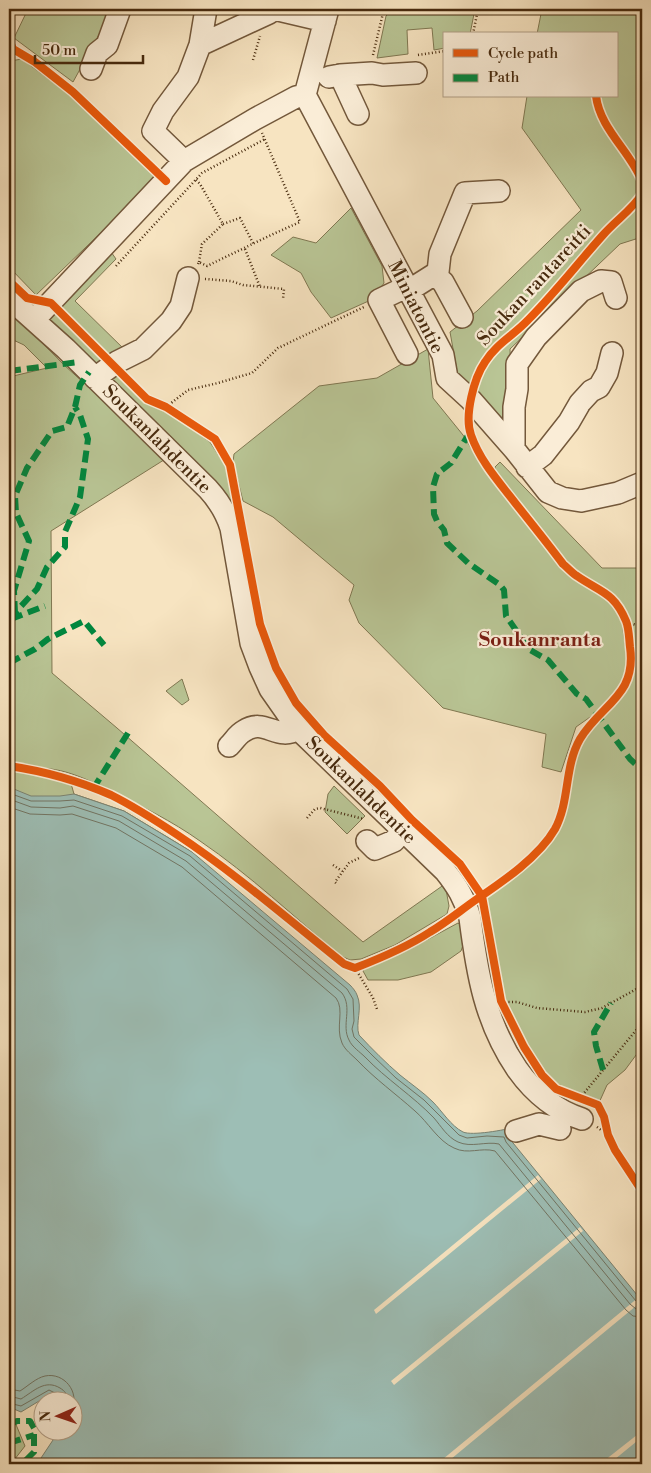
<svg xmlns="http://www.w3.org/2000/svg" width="651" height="1473" font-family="'Libre Bodoni',serif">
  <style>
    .green { fill: #b9c595; stroke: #807852 }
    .water { fill: #9dbeb5; stroke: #7b8372 }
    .pier { fill: #f7e4c1 }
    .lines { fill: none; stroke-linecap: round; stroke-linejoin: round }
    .shore { stroke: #727462; stroke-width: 1 }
    .minor-casing { stroke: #73583b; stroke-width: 24 }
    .path { stroke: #472a0e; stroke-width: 2.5; stroke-dasharray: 1 2.5; stroke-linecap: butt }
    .minor { stroke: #faedd7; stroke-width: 21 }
    .quiet { stroke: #00873e; stroke-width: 6; stroke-dasharray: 12 6; stroke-linecap: butt }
    .cycleway-casing { stroke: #faedd7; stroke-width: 11 }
    .cycleway { stroke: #e8590c; stroke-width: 8 }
    .labels { text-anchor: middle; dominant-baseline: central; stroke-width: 4.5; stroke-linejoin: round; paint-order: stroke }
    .street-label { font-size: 19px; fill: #472a0e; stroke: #faedd7 }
    .neighbourhood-label { font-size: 20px; font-weight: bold; fill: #7a1f14; stroke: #faedd7 }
  </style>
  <rect width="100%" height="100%" fill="#f7e4c1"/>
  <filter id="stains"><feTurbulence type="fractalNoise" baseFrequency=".004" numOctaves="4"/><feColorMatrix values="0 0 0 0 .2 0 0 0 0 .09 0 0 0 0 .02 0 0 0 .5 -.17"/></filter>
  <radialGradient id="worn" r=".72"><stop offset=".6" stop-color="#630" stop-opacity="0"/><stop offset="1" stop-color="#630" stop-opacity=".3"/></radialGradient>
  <path class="green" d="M28 9H113L73 82 14 38Z
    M400 9H475L470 34H445V48L434 50 432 28 407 30 408 54 377 58 386 16 392 10Z
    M542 9H642V237L620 244 510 349 511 395 506 431 459 382 450 332 477 311 581 210 522 128 527 96H617V34H537Z
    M22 59 66 92 157 179 36 295 9 267V63L10 61Z
    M351 208 382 266 384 283 373 299 331 318 311 292 301 273 271 255 293 237 316 243Z
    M109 249 116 259 75 301 126 351 113 360 55 304Z
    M9 309 64 365 167 458 51 531 52 673 117 728 363 942 445 884 449 906 447 914 395 945 361 959 350 960 341 956C294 917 250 875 200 841 172 821 141 806 111 791 84 778 59 765 28 769L70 780 74 794 124 811 192 852 9 868V377L47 368 24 345 9 338Z
    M51 310 105 362 94 368 48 319Z
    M428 349 433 398 463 435 486 472 558 564 572 577 599 591 612 603 622 623 627 657 625 675 615 694 603 708 576 727 561 772 542 767 546 734 443 708 359 623 349 600 354 585 273 517 243 501 233 462 234 454 319 386 377 378Z
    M113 369 145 402 165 410 210 442 225 465 234 500 235 514 102 377Z
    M500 462 602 568H642V1047L625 1070 607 1085 598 1105 556 1089 542 1075 524 1047 501 1001 482 896 500 884 543 846 555 829 562 810 569 767 579 751 589 729 624 693 634 674 635 656 631 622 621 602 608 590 581 575 567 563 495 471V467Z
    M182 679 189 700 182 705 166 691Z
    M334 786 365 816 347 834 325 812 328 794Z
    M458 923 461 925 464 942 461 951 431 972 398 980H368L363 971 365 968 408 950Z
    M9 1408 25 1446 11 1464H9Z"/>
  <path class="water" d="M9 787 31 796H60L74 794 124 811 192 852 350 985C353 988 356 992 357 995 363 1008 355 1023 359 1035 372 1049 386 1063 400 1075 411 1084 423 1092 433 1102 442 1111 451 1126 463 1132 472 1136 505 1130 515 1127L509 1138 642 1301V1464H37L59 1431 72 1430V1400H60L49 1395 21 1412 9 1407Z"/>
  <path class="pier" d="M538 1175 541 1179 376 1314 374 1310Z
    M580 1227 583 1231 394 1385 391 1381Z
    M639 1297 642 1301 445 1464H437Z
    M642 1431V1437L609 1464H600Z"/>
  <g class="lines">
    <path class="shore" d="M9 793 31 801H60L74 800 122 816 190 856 347 989 353 999 354 1021 352 1029 354 1037 373 1056 396 1078 424 1100 459 1135 467 1138 487 1136 504 1137 506 1142 636 1301 642 1303
      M9 799 31 807 60 808 73 806 119 821 186 861 342 993C353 1008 341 1025 349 1040 352 1047 360 1052 365 1057 386 1079 413 1096 434 1118 441 1126 447 1137 458 1142 471 1148 486 1141 499 1144L630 1304 636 1309 642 1310
      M9 807 30 814 60 815 72 814 116 828 182 867 336 998C345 1010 335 1027 342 1043 345 1050 352 1055 357 1060 375 1079 396 1094 415 1111 428 1122 438 1141 454 1148 468 1155 481 1147 495 1151L626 1310 633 1316 642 1317
      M9 1389 20 1391C28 1386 36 1378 45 1376 64 1372 80 1392 72 1409
      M9 1396 21 1399C34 1391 45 1379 60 1388 65 1391 67 1394 68 1400
      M9 1403 21 1406 49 1390 59 1395 61 1400"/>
    <defs>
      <path id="minor" d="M274 9 325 21
        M200 45 206 9
        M91 69 97 53 107 45 120 9
        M340 75 372 73 383 75 416 73
        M329 77 340 75 358 114
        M305 95 443 355 447 378 471 400 514 449 548 492 562 498 581 501 618 493 642 483
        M184 161 153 131 163 111 188 77 200 45 269 13 270 9
        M434 275 443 282 462 317
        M406 287 379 300 407 354
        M408 291 438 272 440 254 465 193 499 191
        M9 298 66 349 208 489C219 501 226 512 231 528L251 643 260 667 270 689 298 729 445 871C457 886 465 899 470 918 477 973 485 1022 517 1069 534 1093 554 1110 582 1119
        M34 320 184 161 255 119 296 97 305 95 328 9
        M95 378 117 362 143 349 171 321 181 306 188 278
        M514 449V407L517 389V364L536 337 581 291 601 281 611 282 616 298
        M527 467 543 455 569 422 580 403 591 391 599 387 607 373 612 353
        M229 746C234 741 238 734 244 731 265 717 277 742 298 729
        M367 841 375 849 394 841 403 830
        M516 1131 539 1124 560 1129"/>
    </defs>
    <use href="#minor" class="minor-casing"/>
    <path class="path" d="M473 34 478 9
      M641 49H642
      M373 55 384 9
      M418 55 445 51
      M253 60 260 36
      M196 180 200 184 223 224 202 244 199 262
      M223 224 240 218 254 245
      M245 249 260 287
      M198 264 199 262 207 266 271 235 300 222 262 133
      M116 266 202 173 265 139
      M205 279 231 281 243 285 284 289 283 299
      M166 407 188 390 218 383 252 373 278 348 364 307
      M627 622 642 627
      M307 818 315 809 320 808 364 819
      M333 865 342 871
      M336 883 335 882 349 863 361 857
      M355 968 373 998 377 1009
      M505 1002H517L537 1008 585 1012 602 1008 642 986
      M580 1098 642 1023
      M597 1127 608 1135"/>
    <use href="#minor" class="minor"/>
    <path class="quiet" d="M9 371 79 362
      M470 432 451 463 437 474 433 487 434 514 437 521 444 530 447 543 468 563 500 585 504 590 506 616 530 650 548 660 577 694 586 699 630 759 642 770
      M15 613 14 591 29 541 16 513 15 496 27 468 52 431 67 427 75 407 80 385 89 372
      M9 619 37 589 47 567 65 547V532L80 497 88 439 80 415 75 407
      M11 619 45 606
      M9 663 35 649 48 639 84 621 104 645
      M93 789 128 733
      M603 1070 596 1046 594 1032 611 1003
      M9 1425 17 1421H30L34 1428V1452L26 1460 18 1464
      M9 1443 34 1435"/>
    <defs>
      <path id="cycleway" d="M9 39 13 49 35 62 73 92 166 181
        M596 96C600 129 630 151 642 181
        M9 281 27 298 51 303 147 399 166 407 215 439 230 465 260 624 276 668 296 703 324 735 380 786 412 820 460 864 482 896 501 1001 524 1047 542 1075 556 1089 598 1105 604 1117 608 1135 615 1150 642 1191
        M9 766C43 771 79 781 111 795 133 806 155 820 176 834 235 873 289 920 344 964L355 968C381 958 407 947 430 932 447 922 461 910 477 899 502 882 539 857 555 829 570 801 564 767 580 739 601 704 637 696 630 647 629 638 629 628 626 621 614 592 600 592 577 576 572 573 568 568 563 564 548 544 532 524 516 504 499 482 480 461 471 435 464 416 474 378 485 362 496 344 514 335 528 320 555 293 578 263 603 235 616 220 632 210 642 194"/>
    </defs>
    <use href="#cycleway" class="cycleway-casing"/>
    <use href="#cycleway" class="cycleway"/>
  </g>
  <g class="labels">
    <g class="street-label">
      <text transform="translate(534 285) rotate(-47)">Soukan rantareitti</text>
      <text transform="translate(416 307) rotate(63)">Miniatontie</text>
      <text transform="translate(157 439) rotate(45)">Soukanlahdentie</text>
      <text transform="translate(361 790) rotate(44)">Soukanlahdentie</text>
    </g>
    <g class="neighbourhood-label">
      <text x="540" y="640">Soukanranta</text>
    </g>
  </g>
  <rect width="651" height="1473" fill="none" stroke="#f7e4c1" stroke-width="30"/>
  <rect x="10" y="10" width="631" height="1453" fill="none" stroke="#472a0e" stroke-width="2.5"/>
  <rect x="15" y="15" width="621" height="1443" fill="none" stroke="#472a0e"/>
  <rect x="443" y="32" width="175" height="65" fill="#faedd7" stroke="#b29f87"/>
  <rect x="453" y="49" width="25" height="8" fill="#e8590c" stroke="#b29f87"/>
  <text x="488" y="58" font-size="15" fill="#472a0e">Cycle path</text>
  <rect x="453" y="74" width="25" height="8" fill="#00873e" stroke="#b29f87"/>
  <text x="488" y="82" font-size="15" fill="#472a0e">Path</text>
  <g transform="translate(58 1416) rotate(268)"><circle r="24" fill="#faedd7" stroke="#b29f87"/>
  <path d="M0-4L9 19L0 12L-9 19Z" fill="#8f2418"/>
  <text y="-8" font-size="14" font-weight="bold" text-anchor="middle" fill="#472a0e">N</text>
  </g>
  <path d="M35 55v8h108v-8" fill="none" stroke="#472a0e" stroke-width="2.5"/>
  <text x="42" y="55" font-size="15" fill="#472a0e" stroke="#faedd7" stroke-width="4" paint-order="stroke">50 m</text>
  <rect width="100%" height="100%" filter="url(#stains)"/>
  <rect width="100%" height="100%" fill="url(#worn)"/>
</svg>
